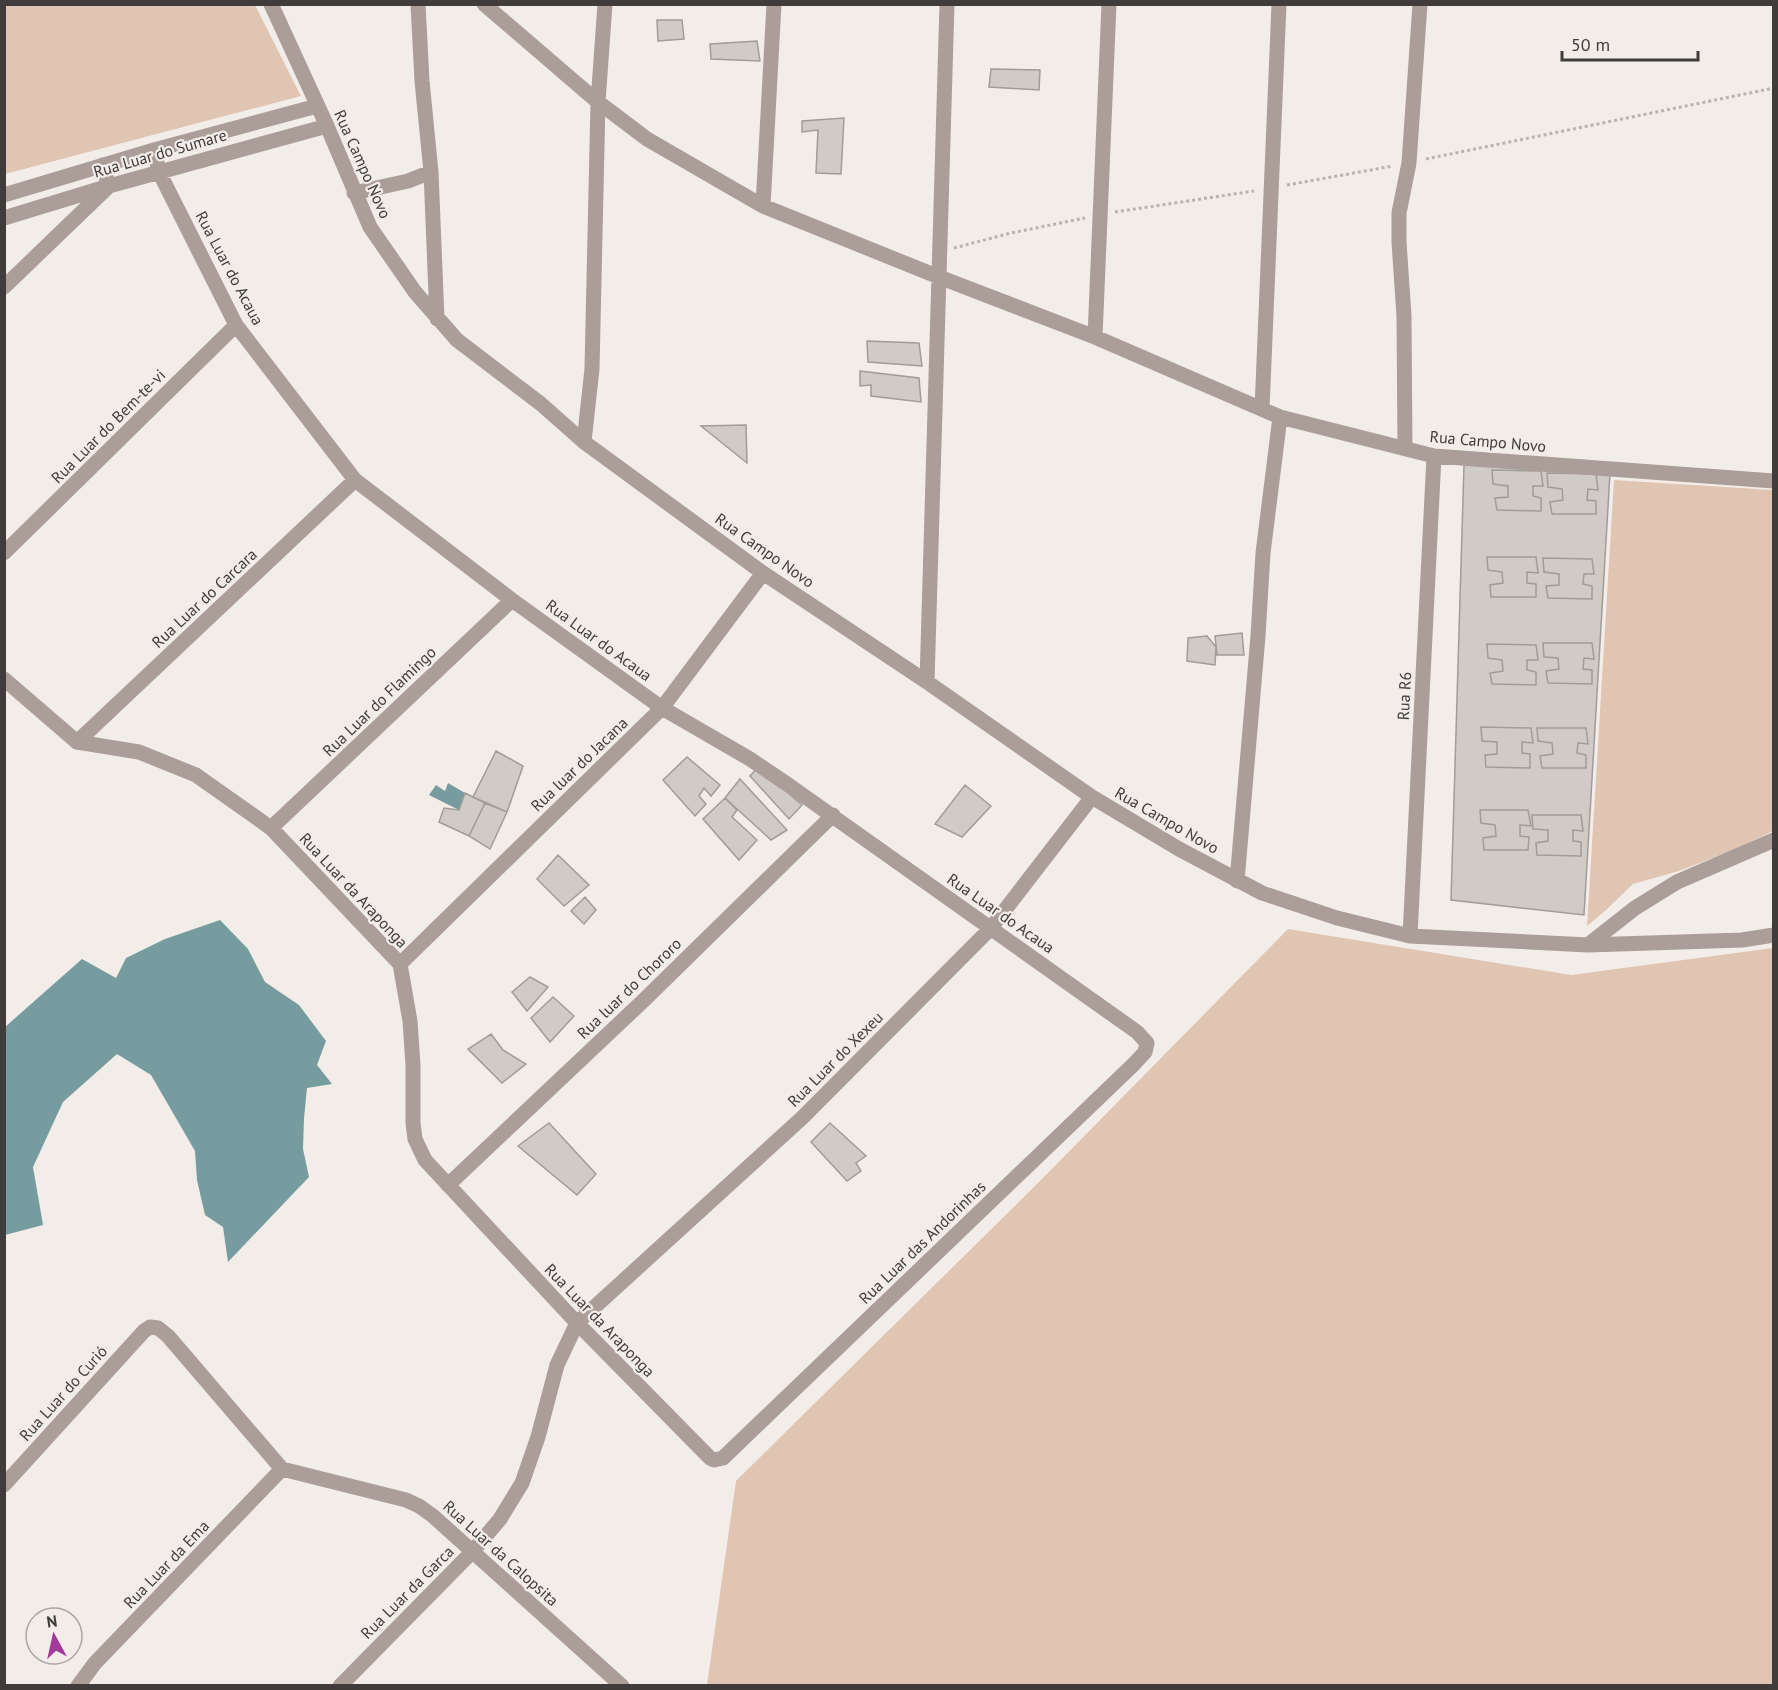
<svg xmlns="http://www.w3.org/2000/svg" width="1778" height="1690" font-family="'PT Sans',sans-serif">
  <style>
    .green { fill: #e0c5b3 }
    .water { fill: #779ca0 }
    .building { fill: #d1cbc8; stroke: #a19c98; stroke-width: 1.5 }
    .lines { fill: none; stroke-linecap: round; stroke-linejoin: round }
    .path { stroke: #b8b3b0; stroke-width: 3; stroke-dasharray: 3 3; stroke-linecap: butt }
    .minor { stroke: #ab9d97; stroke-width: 15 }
    .labels { text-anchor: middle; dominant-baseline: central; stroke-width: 4.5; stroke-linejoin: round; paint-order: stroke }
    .street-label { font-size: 16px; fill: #3f3c3b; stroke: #f3ede9 }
  </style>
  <rect width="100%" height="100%" fill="#f3ede9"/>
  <path class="green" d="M5 4 255 5 301 96 5 174Z
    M1614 480 1773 490V831L1736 849 1679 871 1633 884 1605 911 1587 926Z
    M1288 929 1571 975 1773 948V1685H707L736 1481 1038 1183Z"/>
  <path class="water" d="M448 783 465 793 459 810 429 795 436 785 445 791Z
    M220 920 248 949 265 982 299 1005 326 1041 317 1065 332 1084 307 1088 304 1119 303 1149 309 1177 228 1262 223 1227 205 1215 197 1180 195 1151 151 1075 117 1054 63 1102 33 1167 43 1225 5 1235V1027L82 959 116 978 126 958 165 939Z"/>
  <path class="building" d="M657 20H682L684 39 658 41Z
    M757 41 760 61 711 59 710 44Z
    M991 69 1040 70 1039 90 989 87Z
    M844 118 841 174 816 173 818 130 802 132V121Z
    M867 341 919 343 922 366 868 362Z
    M860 371 919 378 921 402 871 396V385L860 386Z
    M746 425 747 463 701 426Z
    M1464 465 1610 473 1584 915 1451 900Z
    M1492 470 1541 471 1543 486H1533V496L1541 498V511L1497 510 1495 498 1508 497V486L1493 484Z
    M1547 473 1596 474 1598 490 1588 489 1587 500 1596 501V514H1552L1550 502 1563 500 1562 489 1548 487Z
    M1487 557H1536L1538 573 1527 572V583L1536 584V597H1491L1490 585 1503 583 1502 572 1488 570Z
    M1543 558 1592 559 1594 574H1584L1583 584 1592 586V599L1548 598 1546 586 1559 585V574L1544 572Z
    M1242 633 1244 655H1217L1215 636Z
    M1207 636 1216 647 1215 665 1187 661 1188 638Z
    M1543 643H1592L1594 659 1584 658 1583 669 1592 670V684L1548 683 1546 671 1559 669 1558 658 1544 657Z
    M1487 644 1536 645 1538 660H1527V670L1536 672V685L1492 684 1490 673 1503 671 1502 660 1488 658Z
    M1481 727 1531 728 1533 743 1522 742V753L1530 754V768L1486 767 1485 755 1497 754V742L1482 741Z
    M1537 728H1586L1588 744 1578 743 1577 753 1586 755V768H1542L1540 756 1553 754 1552 743 1538 741Z
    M496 751 523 766 507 812 473 797Z
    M687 757 720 785 711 796 704 788 699 796 706 804 695 816 663 780Z
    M758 767 802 805 789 819 750 776Z
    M740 779 787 830 771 840 725 798Z
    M965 785 991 806 962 837 935 824Z
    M465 793 485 803 469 836 439 822 444 808 459 810Z
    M725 798 737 810 732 817 757 840 739 860 703 819Z
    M485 803 507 812 490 849 469 836Z
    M1480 810H1528L1531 826 1520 825V836L1529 837 1528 850H1484L1483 838 1496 836 1495 825 1481 823Z
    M1532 815H1581L1583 831 1573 830V841L1581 842V856L1537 855 1536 843 1548 841V830L1533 829Z
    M558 855 589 885 564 906 537 879Z
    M585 897 596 910 584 924 571 911Z
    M530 977 548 987 527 1011 512 992Z
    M553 997 574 1016 550 1042 531 1018Z
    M491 1034 503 1050 526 1064 502 1083 468 1049Z
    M549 1123 596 1174 577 1195 518 1146Z
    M830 1123 866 1156 856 1163 861 1171 847 1181 811 1142Z"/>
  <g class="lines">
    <path class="path" d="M1426 159 1774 88
      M1287 185 1393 166
      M1115 212 1254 191
      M954 248 1011 233 1085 218"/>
    <path class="minor" d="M271 4 327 126 370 227 415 292 457 340 541 404 584 442 763 573 927 682 1092 797 1179 849 1262 893 1337 918 1410 936 1588 945 1742 940 1774 935
      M418 4 422 81 431 172 437 319
      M484 4 598 102 647 139 763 206 939 277 1095 337 1280 417 1434 456 1774 481
      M354 193 408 181 431 172
      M4 195 154 150 317 106
      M763 206 774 4
      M4 218 109 186 327 126
      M4 287 109 186 102 165
      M1095 337 1109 4
      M1262 409 1279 4
      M584 442 592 369 598 102 605 4
      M1405 449 1404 316 1399 242V213L1409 163 1420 4
      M4 553 236 325
      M4 679 77 742 139 752 196 775 271 828 400 964 410 1021 413 1065V1123L415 1139 425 1160 577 1323 710 1458 714 1460 723 1458 1134 1064 1145 1052 1147 1043 1137 1032 790 786 750 759 662 708 512 600 355 480 236 325 159 172 154 150
      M927 682 947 4
      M77 742 355 480
      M271 828 512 600
      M1237 881 1258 636 1263 553 1280 417
      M1410 936 1434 456
      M1588 945 1635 908 1677 882 1774 840
      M400 964 662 708 763 573
      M448 1185 644 1000 833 815
      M4 1485 144 1331 150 1327 158 1328 168 1336 282 1469 406 1500 419 1506 433 1516 622 1686
      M78 1686 95 1663 282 1469
      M340 1686 473 1551 500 1519 522 1483 538 1437 557 1365 577 1323 803 1117 991 928 1092 797"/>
  </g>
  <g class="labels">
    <g class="street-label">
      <text transform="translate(160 153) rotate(-16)">Rua Luar do Sumare</text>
      <text transform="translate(363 164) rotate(66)">Rua Campo Novo</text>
      <text transform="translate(230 268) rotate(62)">Rua Luar do Acaua</text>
      <text transform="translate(108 426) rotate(-45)">Rua Luar do Bem-te-vi</text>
      <text transform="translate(1488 441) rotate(5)">Rua Campo Novo</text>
      <text transform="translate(765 550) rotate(35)">Rua Campo Novo</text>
      <text transform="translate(204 598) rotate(-43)">Rua Luar do Carcara</text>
      <text transform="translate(599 640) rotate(36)">Rua Luar do Acaua</text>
      <text transform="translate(1404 696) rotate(-87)">Rua R6</text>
      <text transform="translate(379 701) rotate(-44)">Rua Luar do Flamingo</text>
      <text transform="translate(579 764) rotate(-44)">Rua luar do Jacana</text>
      <text transform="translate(1167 820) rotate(30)">Rua Campo Novo</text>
      <text transform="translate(354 890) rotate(47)">Rua Luar da Araponga</text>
      <text transform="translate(1001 913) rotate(35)">Rua Luar do Acaua</text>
      <text transform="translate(629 988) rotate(-44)">Rua luar do Chororo</text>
      <text transform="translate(835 1059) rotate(-45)">Rua Luar do Xexeu</text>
      <text transform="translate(922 1242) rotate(-44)">Rua Luar das Andorinhas</text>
      <text transform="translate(600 1320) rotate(46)">Rua Luar da Araponga</text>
      <text transform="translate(63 1393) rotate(-48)">Rua Luar do Curió</text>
      <text transform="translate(501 1553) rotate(42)">Rua Luar da Calopsita</text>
      <text transform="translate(166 1564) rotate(-46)">Rua Luar da Ema</text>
      <text transform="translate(407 1592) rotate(-45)">Rua Luar da Garca</text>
    </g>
  </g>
  <rect width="1778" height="1690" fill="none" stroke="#3f3c3b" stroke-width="12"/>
  <g transform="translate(54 1636) rotate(352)"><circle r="28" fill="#f3ede9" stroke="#aba6a3" stroke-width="1.5"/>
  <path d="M0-4.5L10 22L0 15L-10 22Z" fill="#a33a9c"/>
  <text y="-9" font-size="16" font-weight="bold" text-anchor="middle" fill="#3f3c3b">N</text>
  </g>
  <path d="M1562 51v9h136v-9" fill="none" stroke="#3f3c3b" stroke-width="3"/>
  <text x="1571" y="51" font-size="18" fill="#3f3c3b" stroke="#f3ede9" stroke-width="4.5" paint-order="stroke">50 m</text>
</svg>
